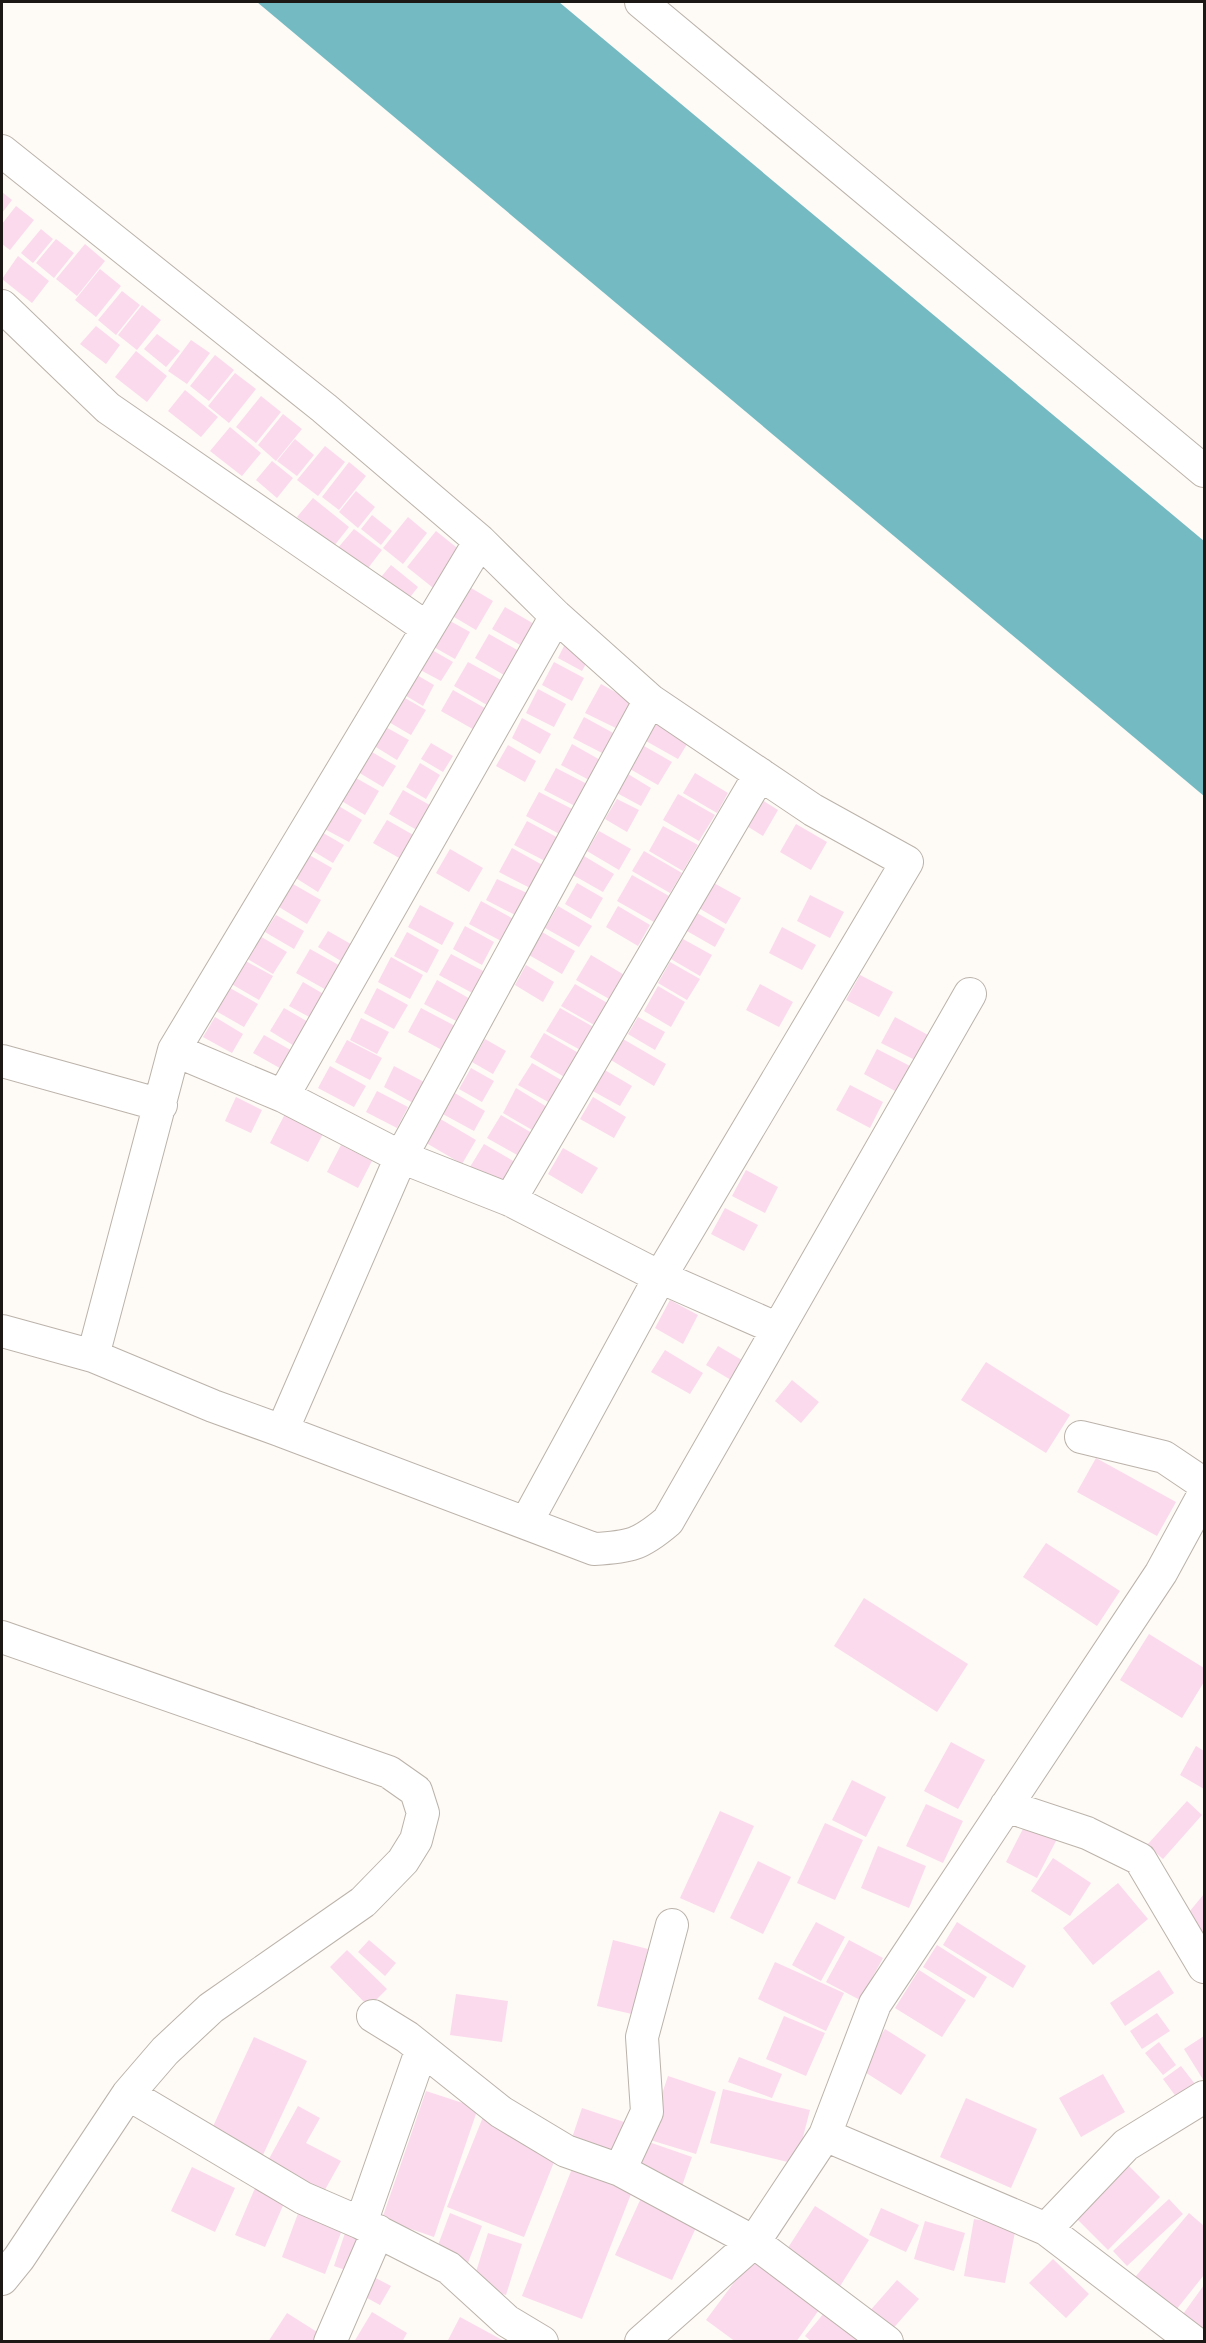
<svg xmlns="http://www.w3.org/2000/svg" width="1206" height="2343" font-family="Bitter,serif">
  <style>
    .water { fill: #73bac2 }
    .building { fill: #fbdaed }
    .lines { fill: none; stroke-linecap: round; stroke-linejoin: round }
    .minor-casing { stroke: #bbb3aa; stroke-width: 34 }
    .minor { stroke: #fff; stroke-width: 32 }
  </style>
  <rect width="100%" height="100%" fill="#fefaf6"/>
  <path class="water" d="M257 2H559L1204 541V796Z"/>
  <path class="building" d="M2 192 12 200 2 213Z
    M16 206 34 220 10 250 2 244V224Z
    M41 229 53 239 33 263 21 253Z
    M56 239 74 253 54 278 36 263Z
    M85 244 105 261 77 296 56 279Z
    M18 256 49 281 32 303 2 279Z
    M100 269 121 286 96 317 75 300Z
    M122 291 140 305 116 335 98 320Z
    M142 305 161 320 137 350 118 335Z
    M96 326 120 345 106 364 80 344Z
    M157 334 180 351 166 367 144 349Z
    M191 340 210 353 187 384 168 371Z
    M136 351 167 376 147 402 115 377Z
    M215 355 234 370 209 401 190 386Z
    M235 373 256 389 229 423 208 406Z
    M185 390 218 417 201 437 168 411Z
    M261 396 281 412 256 443 236 427Z
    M283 414 302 429 276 461 258 445Z
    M230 427 261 453 242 476 210 451Z
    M295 439 314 455 297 476 277 461Z
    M325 446 345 462 318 496 297 480Z
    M272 461 293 478 277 498 256 480Z
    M349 462 366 476 339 510 322 497Z
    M356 491 375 507 358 528 339 512Z
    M313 498 349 527 334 546 297 517Z
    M372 515 392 531 381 545 361 529Z
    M408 517 427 533 403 564 383 548Z
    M354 529 382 550 365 572 337 549Z
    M436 531 466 555 437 591 407 567Z
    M391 565 418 587 404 605 377 582Z
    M461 582 493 601 476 630 444 611Z
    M505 607 534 624 522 646 492 629Z
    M441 616 470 632 455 659 425 642Z
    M489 634 519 651 504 675 475 658Z
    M567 640 592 653 582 671 558 658Z
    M425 646 453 662 441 681 413 666Z
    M468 662 501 680 487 705 454 686Z
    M554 662 584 678 572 701 542 685Z
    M410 671 434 685 423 706 398 691Z
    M601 684 635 703 620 730 585 713Z
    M538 689 566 704 554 727 526 713Z
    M453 690 490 711 478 732 441 711Z
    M396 693 426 710 411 735 382 718Z
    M584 717 615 734 604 754 573 738Z
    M660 717 692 736 678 759 646 741Z
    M522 718 551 734 540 754 512 738Z
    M382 725 409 740 397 760 371 744Z
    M431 743 453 756 443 772 421 759Z
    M572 744 602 761 591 781 561 765Z
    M508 745 536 761 525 782 496 766Z
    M644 746 672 762 658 785 630 769Z
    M365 748 396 766 383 787 353 769Z
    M420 763 440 775 426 799 406 787Z
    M556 768 589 785 577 807 544 790Z
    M695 773 728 793 717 813 683 793Z
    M349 774 379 791 365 815 335 797Z
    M628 774 651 788 641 806 617 793Z
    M403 790 435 808 422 833 389 814Z
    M539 792 578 812 565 837 526 816Z
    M678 794 715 815 699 841 663 820Z
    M757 797 778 810 763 836 742 823Z
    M617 799 639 810 627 832 605 819Z
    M332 802 362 820 349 842 319 826Z
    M387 820 415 836 401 859 373 843Z
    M527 821 562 840 549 863 514 845Z
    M796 824 827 842 811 870 780 852Z
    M663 826 698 845 683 871 649 851Z
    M318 830 344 845 333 863 308 848Z
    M599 831 631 849 619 870 587 851Z
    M512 848 546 867 534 890 499 872Z
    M450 849 483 868 469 892 436 873Z
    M644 851 682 873 670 893 632 871Z
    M304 852 332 868 318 892 291 875Z
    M584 856 614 874 603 892 573 875Z
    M632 875 669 896 654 922 617 901Z
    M497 879 529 894 517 916 486 900Z
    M712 882 741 898 726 924 697 907Z
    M577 883 603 898 591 919 565 904Z
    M293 884 321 900 307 924 279 907Z
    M810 895 844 912 830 938 797 921Z
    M481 901 517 921 505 943 469 924Z
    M420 905 454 923 442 945 408 927Z
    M558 906 592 926 579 947 545 928Z
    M618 906 650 925 638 946 606 927Z
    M697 913 725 929 715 947 687 931Z
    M276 915 304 931 294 949 265 932Z
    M465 926 494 942 482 965 453 949Z
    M782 927 816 945 802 970 769 953Z
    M328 931 356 947 346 964 318 947Z
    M407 932 439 950 427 973 394 956Z
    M542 932 575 951 562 974 529 955Z
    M258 935 287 952 273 974 246 958Z
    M683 939 712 955 700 976 671 959Z
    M310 949 344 968 330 992 296 973Z
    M451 954 487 973 476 995 439 975Z
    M591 955 626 976 611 1000 576 980Z
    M391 957 423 975 410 999 378 982Z
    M242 959 273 976 259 1000 228 982Z
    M670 962 700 979 687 1000 658 983Z
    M526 965 554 982 543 1002 515 985Z
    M860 975 893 992 879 1017 846 1000Z
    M437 980 472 1000 460 1023 424 1004Z
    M303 982 327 996 313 1019 289 1006Z
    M575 984 609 1004 596 1026 561 1006Z
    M760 984 793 1002 779 1027 746 1010Z
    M658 986 685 1002 671 1027 644 1011Z
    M230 988 258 1004 244 1027 216 1011Z
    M377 988 408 1005 394 1029 364 1013Z
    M284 1008 310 1023 296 1047 270 1031Z
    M421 1008 457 1027 444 1051 408 1032Z
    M560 1008 597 1029 584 1052 546 1031Z
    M215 1017 243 1034 232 1053 203 1037Z
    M638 1017 665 1032 655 1050 628 1034Z
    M895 1017 928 1035 915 1060 881 1043Z
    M361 1018 389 1032 377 1054 350 1040Z
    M544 1033 582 1055 568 1079 530 1057Z
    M264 1035 296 1053 285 1071 253 1053Z
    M485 1039 506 1051 493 1074 472 1062Z
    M623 1039 666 1064 654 1086 611 1060Z
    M347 1040 382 1058 370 1080 335 1062Z
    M877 1049 910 1066 897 1092 864 1074Z
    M532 1063 563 1081 550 1103 518 1085Z
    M330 1066 366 1086 354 1107 318 1088Z
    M394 1066 424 1082 413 1103 384 1087Z
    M471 1068 494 1081 482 1102 459 1089Z
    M603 1069 632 1086 620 1106 591 1090Z
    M850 1085 883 1102 870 1128 836 1110Z
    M516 1088 547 1107 534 1131 503 1113Z
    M377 1091 408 1107 397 1128 366 1112Z
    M453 1092 485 1111 474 1131 441 1113Z
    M236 1097 262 1110 251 1133 225 1121Z
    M593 1097 626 1117 614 1138 580 1119Z
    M285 1114 323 1134 308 1162 270 1143Z
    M501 1115 532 1133 519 1156 487 1138Z
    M437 1117 476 1140 462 1164 423 1141Z
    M484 1144 515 1162 501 1185 470 1167Z
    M341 1145 372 1161 358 1188 327 1172Z
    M563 1148 598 1168 582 1194 548 1174Z
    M746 1170 778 1187 765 1213 732 1196Z
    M725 1208 758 1225 744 1251 711 1234Z
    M670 1300 698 1315 683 1344 655 1328Z
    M718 1346 747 1363 736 1383 706 1365Z
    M665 1350 703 1373 690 1394 651 1372Z
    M986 1362 1070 1415 1046 1453 961 1400Z
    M792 1380 819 1402 801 1423 775 1401Z
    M1096 1458 1176 1502 1157 1536 1077 1492Z
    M1046 1543 1120 1591 1097 1626 1023 1577Z
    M864 1598 968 1664 937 1712 834 1646Z
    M1149 1634 1204 1668V1682L1182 1718 1120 1680Z
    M951 1742 985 1760 958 1809 924 1791Z
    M1196 1746 1204 1751V1789L1180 1775Z
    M852 1780 886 1797 866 1837 832 1820Z
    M1187 1801 1202 1815 1163 1859 1147 1845Z
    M926 1804 963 1821 943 1863 906 1846Z
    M720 1811 754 1826 714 1913 680 1898Z
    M1027 1821 1058 1837 1037 1878 1006 1862Z
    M825 1823 863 1840 835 1900 797 1883Z
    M878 1846 926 1866 909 1908 861 1888Z
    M1053 1858 1091 1883 1070 1916 1031 1891Z
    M758 1861 791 1877 763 1934 730 1918Z
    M1118 1883 1148 1919 1093 1965 1063 1928Z
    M1204 1894V1933L1185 1917Z
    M816 1922 845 1937 821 1981 792 1965Z
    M957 1922 1026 1966 1013 1988 943 1945Z
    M369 1940 396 1963 385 1976 358 1952Z
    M613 1940 648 1949 632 2014 597 2006Z
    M849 1940 883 1958 860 2000 826 1982Z
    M937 1945 987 1977 974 1998 923 1967Z
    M347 1950 387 1989 369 2007 330 1967Z
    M775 1962 844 1993 826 2031 758 1999Z
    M919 1970 966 2000 942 2037 895 2008Z
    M1159 1970 1174 1993 1125 2026 1110 2003Z
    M456 1994 508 2001 502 2042 450 2035Z
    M1157 2013 1170 2031 1142 2049 1130 2031Z
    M784 2016 825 2033 806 2076 766 2059Z
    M885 2029 926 2055 901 2095 860 2069Z
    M1204 2036V2081L1184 2049Z
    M254 2037 307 2061 262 2157 210 2133Z
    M1159 2042 1176 2065 1163 2075 1145 2053Z
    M739 2057 782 2074 772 2098 728 2082Z
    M1181 2066 1195 2084 1177 2098 1163 2079Z
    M1103 2074 1125 2112 1081 2137 1059 2098Z
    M668 2076 716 2092 696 2154 647 2139Z
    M723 2089 810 2110 796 2164 710 2143Z
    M426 2091 478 2108 434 2237 382 2219Z
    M966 2098 1037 2129 1011 2188 940 2157Z
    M298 2106 320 2118 306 2143 341 2161 321 2197 265 2166Z
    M582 2108 630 2124 618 2160 570 2144Z
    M483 2117 560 2147 524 2237 447 2207Z
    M646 2141 692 2157 682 2186 635 2169Z
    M575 2161 635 2184 582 2319 522 2296Z
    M1127 2164 1160 2197 1108 2250 1075 2217Z
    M192 2167 235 2188 215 2232 171 2211Z
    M258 2181 288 2194 265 2247 235 2235Z
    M642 2196 699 2221 672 2280 615 2255Z
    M1169 2199 1183 2214 1127 2266 1113 2251Z
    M815 2206 869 2240 837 2291 782 2257Z
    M300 2208 344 2225 325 2274 282 2257Z
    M881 2208 919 2225 906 2252 869 2235Z
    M450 2213 482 2226 466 2268 434 2256Z
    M1189 2213 1204 2226V2275L1172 2315 1131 2282Z
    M974 2219 1016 2227 1005 2283 964 2276Z
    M925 2221 965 2233 954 2271 914 2259Z
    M347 2227 368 2235 354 2273 334 2266Z
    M488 2233 522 2244 506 2295 472 2285Z
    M753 2257 821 2307 796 2342H736L706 2320Z
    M1053 2259 1089 2294 1066 2318 1029 2283Z
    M368 2274 391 2286 380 2305 358 2293Z
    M897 2280 919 2299 890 2332 868 2313Z
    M1204 2285V2340L1178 2321Z
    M829 2307 868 2342H812L805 2336Z
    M372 2312 407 2333 402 2342H354Z
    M287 2313 325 2337 322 2342H268Z
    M460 2317 506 2342H447Z"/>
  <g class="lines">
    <defs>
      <path id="minor" d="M641 2 1204 471
        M2 151 324 408 480 541 556 616 650 700 813 810 907 862 660 1277 526 1523
        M2 306 108 408 427 628
        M174 1050 283 1096 401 1157 510 1200 660 1277 778 1329
        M2 1061 161 1105
        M283 1096 556 616
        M510 1200 760 774
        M2 1331 93 1356 213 1406 282 1431 401 1157 650 700
        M93 1356 174 1050 480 541
        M282 1431 594 1549C630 1547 640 1545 668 1521L970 994
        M1081 1437 1164 1457 1204 1484
        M2 1637 389 1772 416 1791 423 1813 416 1840 403 1861 363 1902 211 2008 165 2051 128 2094 19 2258 2 2279
        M1006 1806 1087 1833 1140 1859 1204 1967
        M373 2016 407 2037 501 2112 566 2151 620 2170 754 2242 887 2342
        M128 2094 303 2198 361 2223 449 2268 507 2321 542 2342
        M825 2135 1046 2229 1194 2342
        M620 2170 647 2112 642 2037 672 1925
        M361 2223 421 2051
        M1046 2229 1126 2145 1204 2097
        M330 2342 378 2231
        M641 2342 754 2242 825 2135 875 2004 1161 1573 1204 1494"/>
    </defs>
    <use href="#minor" class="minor-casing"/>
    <use href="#minor" class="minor"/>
  </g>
  <rect width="1206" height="2343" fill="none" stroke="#1b1815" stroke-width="6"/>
</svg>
